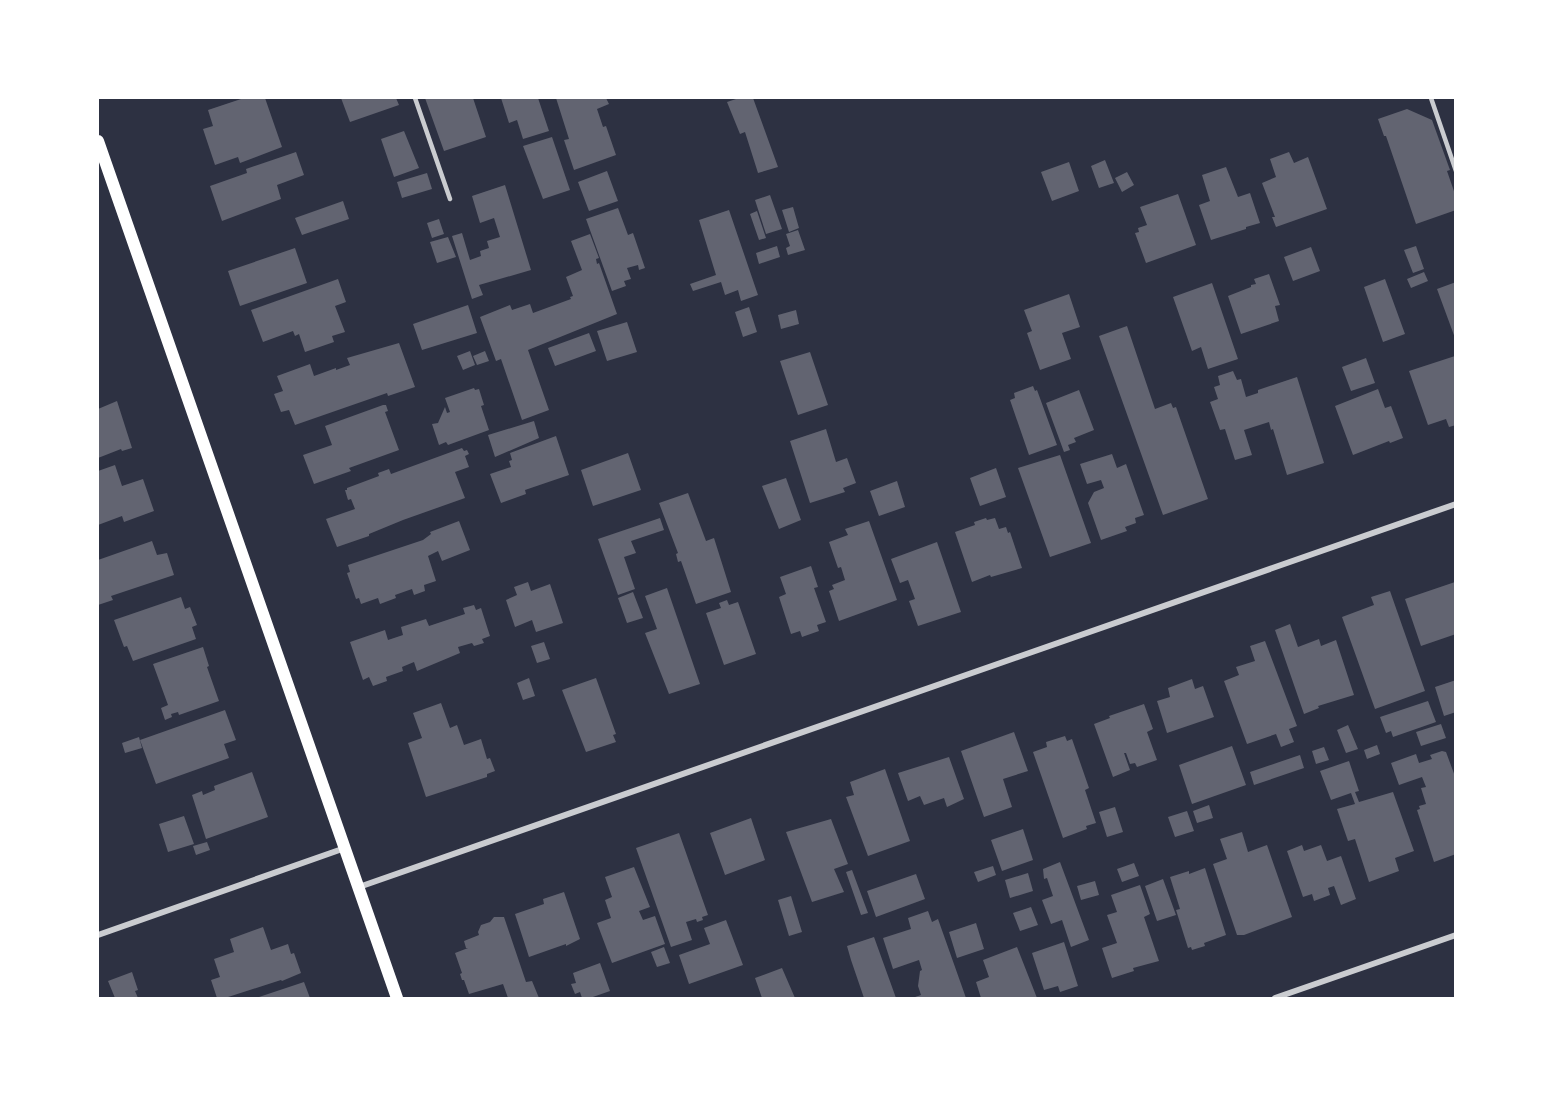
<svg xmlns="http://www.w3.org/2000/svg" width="1553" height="1096" font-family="'Roboto Condensed',sans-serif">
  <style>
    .building { fill: #626471 }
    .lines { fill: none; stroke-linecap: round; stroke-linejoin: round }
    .service { stroke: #caccd0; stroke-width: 4.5 }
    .minor { stroke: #caccd0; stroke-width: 6 }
    .secondary { stroke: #fff; stroke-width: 12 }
  </style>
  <rect width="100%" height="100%" fill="#2d3142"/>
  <path class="building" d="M244 98H265L282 147 240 163 238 157 215 165 203 129 213 126 208 110Z
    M341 98H396L399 105 350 122Z
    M425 98H473L486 137 444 151Z
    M501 98H538L549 131 523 139 517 120 509 123Z
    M556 98H606L609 104 597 109 603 127 606 126 616 155 574 170 564 140 569 139Z
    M739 98H753L778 167 758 173 745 132 740 134 727 102Z
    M1407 109 1432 120 1450 170 1447 171 1456 197V210L1416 224 1386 136H1384L1378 119Z
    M404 131 419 168 394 177 381 139Z
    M552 137 570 190 543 199 523 146Z
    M296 152 304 175 277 185 281 199 222 221 210 186 247 173 246 169Z
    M1289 152 1294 163 1308 157 1327 209 1276 227 1272 217H1275L1262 183 1276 177 1270 159Z
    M1105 160 1114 183 1099 188 1091 166Z
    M1069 162 1079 191 1052 201 1041 172Z
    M1226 167 1238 197 1250 193 1260 223 1246 227V229L1211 240 1199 205 1210 201 1202 175Z
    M607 171 618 201 589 211 578 182Z
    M1127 172 1134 185 1122 192 1115 178Z
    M427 173 432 189 402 198 397 182Z
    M505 185 531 270 479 285 483 295 472 299 452 236 462 233 470 260 481 256 480 251 489 248 487 241 500 237 494 218 480 223 472 196Z
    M1178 194 1196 245 1146 263 1135 233 1139 232 1138 228 1147 225 1140 207Z
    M770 195 782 229 766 234 755 200Z
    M343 201 349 219 302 235 295 218Z
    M793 207 799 228 789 232 782 210Z
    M618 208 628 235 633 233 645 268 639 270 638 265 627 268 631 279 624 281 626 286 612 291 586 219Z
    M729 210 758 295 741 301 738 290 725 295 721 282 693 291 690 284 716 275 699 220Z
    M757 211 766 238 759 240 750 214Z
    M439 219 444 234 432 238 427 223Z
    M798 230 805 250 788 255 786 248 790 246 786 234Z
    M590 234 599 258 596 259 597 264 599 263 617 314 528 350 549 410 522 420 501 359 496 361 480 317 510 305 512 310 530 304 533 313 571 299 570 297 573 296 566 277 582 270 571 241Z
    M448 237 456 257 437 263 430 242Z
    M777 246 780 257 759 264 756 253Z
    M1416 246 1424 269 1413 273 1404 250Z
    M1311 247 1320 271 1293 281 1284 257Z
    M295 248 307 283 240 306 228 271Z
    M1424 272 1428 281 1411 288 1407 279Z
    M1269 274 1280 305 1275 306 1279 321 1241 334 1228 296 1251 287V285L1256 284 1254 279Z
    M338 279 346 302 335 306 345 332 332 336 334 342 305 352 299 334 295 336 293 331 263 342 251 310Z
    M1385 279 1405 334 1383 342 1364 287Z
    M1456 282V338H1455L1437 289Z
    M1212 283 1238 359 1208 369 1201 347 1192 351 1173 297Z
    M1069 294 1080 327 1062 333 1071 359 1040 370 1027 333 1032 331 1024 310Z
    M468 305 477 333 422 350 413 324Z
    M749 307 757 332 743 337 735 312Z
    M796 310 799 324 781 329 778 315Z
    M627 322 637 352 607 361 597 331Z
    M1127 326 1155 409 1171 403 1173 408 1176 407 1208 499 1163 515 1099 336Z
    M589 333 596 351 555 366 548 348Z
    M399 343 415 387 388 396 387 393 295 425 289 410 281 412 274 394 283 391 277 376 310 364 314 376 336 368V370L350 365 347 358Z
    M470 351 475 365 463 370 457 356Z
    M485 351 489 361 477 365 473 356Z
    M810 352 828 405 798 415 780 361Z
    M1455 356 1456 425 1449 427 1446 419 1428 425 1409 371Z
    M1366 358 1375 383 1351 391 1342 367Z
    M1233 371 1237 380 1241 379 1246 397 1258 393V390L1297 377 1324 463 1287 475 1273 429 1271 430 1269 422 1244 430 1252 455 1235 460 1225 429 1220 430 1210 402 1218 399 1214 387 1220 385 1218 376Z
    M1033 386 1035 391 1037 390 1057 445 1029 455 1010 400 1015 398 1014 393Z
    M474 388 475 390 479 389 484 405 481 406 489 430 448 445 446 442 439 445 432 424 438 423 445 407 447 413 450 412 445 398Z
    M1378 389 1385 408 1391 406 1403 438 1390 443 1389 441 1353 455 1335 406Z
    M1079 390 1094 430 1074 438 1076 442 1068 445 1070 450 1064 452 1046 403Z
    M117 401 132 448 122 451 121 449 98 458V409Z
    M383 405H386L388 411 385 412 399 450 349 468 351 471 314 484 303 455 332 445 325 426Z
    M534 421 539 438 495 457 488 435Z
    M826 429 836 462 847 458 856 483 843 488 845 492 810 503 790 441Z
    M556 436 569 475 525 490 526 494 501 503 490 474 511 467 509 461 512 460 510 453Z
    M462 448 464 451 467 450 469 454 465 456 469 467 455 472 465 498 403 520 369 534V536L337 547 326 519 355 509 351 499 348 500 345 490H347V488L379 476 378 473 389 469 391 474Z
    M628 453 641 490 593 506 581 470Z
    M1112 454 1117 468 1126 464 1144 515 1135 518 1136 523 1125 527 1127 531 1101 540 1088 503 1094 492 1104 488 1101 480 1087 484 1080 464Z
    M1060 455 1091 543 1050 557 1018 468Z
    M115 465 122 486 143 479 154 511 124 522 122 516 98 525V471Z
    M996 468 1006 497 980 506 970 478Z
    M786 478 801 520 779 529 762 486Z
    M897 481 905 507 879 516 870 491Z
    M688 493 706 541 714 538 731 592 696 604 681 561 678 562 676 554 678 553 659 503Z
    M660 518 664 530 631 541 636 553 624 557 635 589 618 595 598 539Z
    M986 518 987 520 995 518 999 529 1006 527 1008 533 1010 532 1022 568 991 577 990 575 972 582 955 532 975 525 974 522Z
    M459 521 470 550 442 561 438 551 428 556 436 581 424 585 425 591 414 595 412 589 395 595 396 598 380 604 378 598 361 604 359 598 356 599 347 573 350 572 348 565 423 540 431 534 430 532Z
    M869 521 897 600 839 621 829 591 834 589 832 585 845 580 841 567 838 568 829 542 848 535 845 529Z
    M152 541 157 555 167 553 174 575 111 596 113 600 98 605V560Z
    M937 542 961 612 918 626 909 601 915 599 908 580 900 583 891 559Z
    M811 566 818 587 814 588 826 622 817 625 819 631 802 637 800 631 791 634 779 597 786 594 780 577Z
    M528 582 531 591 550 584 563 623 536 632 532 620 515 627 506 600 517 595 514 587Z
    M1455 582 1456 634 1421 646 1405 599Z
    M667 588 700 684 669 694 645 633 657 629 645 596Z
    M1390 591 1425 691 1375 709 1342 617 1374 605 1371 597Z
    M633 592 643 618 627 623 618 598Z
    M181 597 185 609 190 607 197 625 192 627 196 639 133 661 127 646 124 647 114 620Z
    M727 600 729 605 738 602 756 654 724 665 706 613 721 608 719 603Z
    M474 605 476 610 481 608 490 636 482 639 484 643 474 646 472 643 458 647 460 653 417 671 414 662 402 667 403 671 386 677 387 681 373 686 369 677 363 680 350 642 385 630 388 640 403 635 401 627 426 619 429 626 465 614 463 608Z
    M1290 624 1298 647 1319 639 1321 646 1336 640 1354 695 1318 706 1319 708 1304 714 1275 630Z
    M1265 641 1297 726 1289 729 1294 742 1281 747 1276 734 1247 744 1224 681 1239 675 1236 667 1255 661 1250 646Z
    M544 642 550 659 537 663 531 646Z
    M203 647 209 666 207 667 219 701 179 715 178 712 171 714 172 717 165 720 161 708 168 705 153 664Z
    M529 678 535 696 523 700 517 683Z
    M596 678 616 734 613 735 616 742 586 752 562 690Z
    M1192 679 1195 689 1203 686 1214 717 1167 733 1157 701 1170 697 1168 688Z
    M1456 680V712L1444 716 1435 687Z
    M1428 701 1436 722 1393 737 1391 731 1386 733 1380 717Z
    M441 703 450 728 457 725 464 745 481 739 487 759 490 758 495 771 487 774V777L426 797 408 743 422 738 413 713Z
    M1144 704 1153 729 1147 732 1157 760 1137 767 1135 763 1130 764 1126 753H1124L1130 770 1113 777 1094 724 1110 718 1109 716Z
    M225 710 236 740 224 744 229 758 156 784 140 740Z
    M1441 724 1446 738 1421 746 1416 732Z
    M1348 725 1358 749 1346 753 1337 730Z
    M1014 732 1028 771 1003 779 1012 807 984 817 961 751Z
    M1065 736 1067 741 1072 739 1089 788 1085 790 1096 823 1086 826 1087 829 1063 838 1033 752 1047 747 1046 742Z
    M139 737 142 748 125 753 122 743Z
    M1377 745 1380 754 1367 759 1364 750Z
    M1232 746 1246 785 1192 804 1179 765Z
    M1324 747 1329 760 1316 764 1312 751Z
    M1442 751 1446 752 1456 779V854L1434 862 1417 810 1420 809 1419 806 1426 804 1421 788 1426 787 1422 777 1399 785 1391 763 1416 754 1419 763 1432 759 1430 755Z
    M1300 755 1304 768 1254 785 1250 772Z
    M949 757 964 799 947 807 944 798 924 805 920 796 908 801 898 773Z
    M1349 761 1359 791 1355 792 1359 802 1393 792 1414 851 1395 858 1399 871 1369 882 1355 839 1348 841 1337 809 1355 804 1351 793 1331 800 1320 771Z
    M885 769 910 841 868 856 846 797 854 795 850 782Z
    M252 772 268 817 206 839 192 795 202 791 203 795 215 790 214 786Z
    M1209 805 1213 818 1197 823 1193 811Z
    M1115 807 1123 832 1107 837 1099 812Z
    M1187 811 1194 831 1175 837 1168 817Z
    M184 816 194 844 168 852 159 824Z
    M751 818 765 860 725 875 710 833Z
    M831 819 848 864 834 869 844 892 812 902 786 832Z
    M1023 829 1033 860 1002 871 991 840Z
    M1242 832 1248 852 1267 845 1292 917 1244 935H1237L1213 864 1227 859 1220 839Z
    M679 833 708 915 702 917 703 920 697 922 696 919 686 922 692 940 671 947 636 848Z
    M207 842 210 850 196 855 193 846Z
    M1302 845 1304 851 1321 845 1327 861 1341 856 1356 899 1341 905 1334 886 1328 888 1330 895 1314 901 1312 894 1303 897 1287 851Z
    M1060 862 1089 940 1071 947 1062 920 1051 924 1042 900 1053 896 1047 878 1044 879 1043 869Z
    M1134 863 1139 876 1122 882 1117 869Z
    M993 866 996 875 978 882 974 872Z
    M634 867 650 907 639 911 643 920 655 916 665 944 612 963 597 923 611 918 605 900 612 897 605 877Z
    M1205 868 1226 935 1204 943 1205 946 1192 950 1191 947 1188 948 1176 910 1180 909 1170 877 1189 871V874Z
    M852 870 868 913 861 915 846 872Z
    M1028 873 1033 891 1010 898 1005 880Z
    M916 874 925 899 876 917 867 891Z
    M1163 879 1176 915 1157 921 1145 886Z
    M1095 881 1099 895 1081 900 1077 886Z
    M1140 885 1150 914 1144 917 1159 961 1133 968 1134 971 1112 978 1102 948 1117 943 1107 915 1117 912 1111 895Z
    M564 892 580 939 566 946V944L529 957 515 914 544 904 543 899Z
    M791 896 802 932 789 936 778 900Z
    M1031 907 1038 925 1020 931 1013 913Z
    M928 911 932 922 938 919 966 998H912L921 995 918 986 920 971 922 970 919 960 893 969 883 938 911 929 908 918Z
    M494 917H504L526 982 532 981 539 998H508L503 984 469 994 464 980H462L460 974 462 973 455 953 468 948H466L464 941 479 935 478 932 481 925 490 922Z
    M726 920 743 965 689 984 679 955 710 944 704 928Z
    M976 923 984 949 957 958 949 932Z
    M263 927 271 950 288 944 291 954 294 953 301 973 282 981 281 980 225 998H217L211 980 220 977 214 959 234 952 230 939Z
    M874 937 896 998H864L851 960 847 946Z
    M1064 942 1078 986 1060 992 1058 986 1044 990 1032 953Z
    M664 947 670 963 657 967 651 952Z
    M1017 947 1037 998H981L976 982 989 977 983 960Z
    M600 963 610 991 590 998H582L580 992 575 994 571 984 576 983 573 973Z
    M782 968 795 998H762L755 978Z
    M132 972 138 990 135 991 138 998H115L108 981Z
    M304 982 310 998H256Z"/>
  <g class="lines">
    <path class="service" d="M415 98 450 199
      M1431 98 1456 171"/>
    <path class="minor" d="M359 887 1456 504
      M98 935 345 848
      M1275 998 1456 935"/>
    <path class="secondary" d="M98 141 397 998"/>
  </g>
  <rect width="1553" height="1096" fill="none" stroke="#ffffff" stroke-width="198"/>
</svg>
